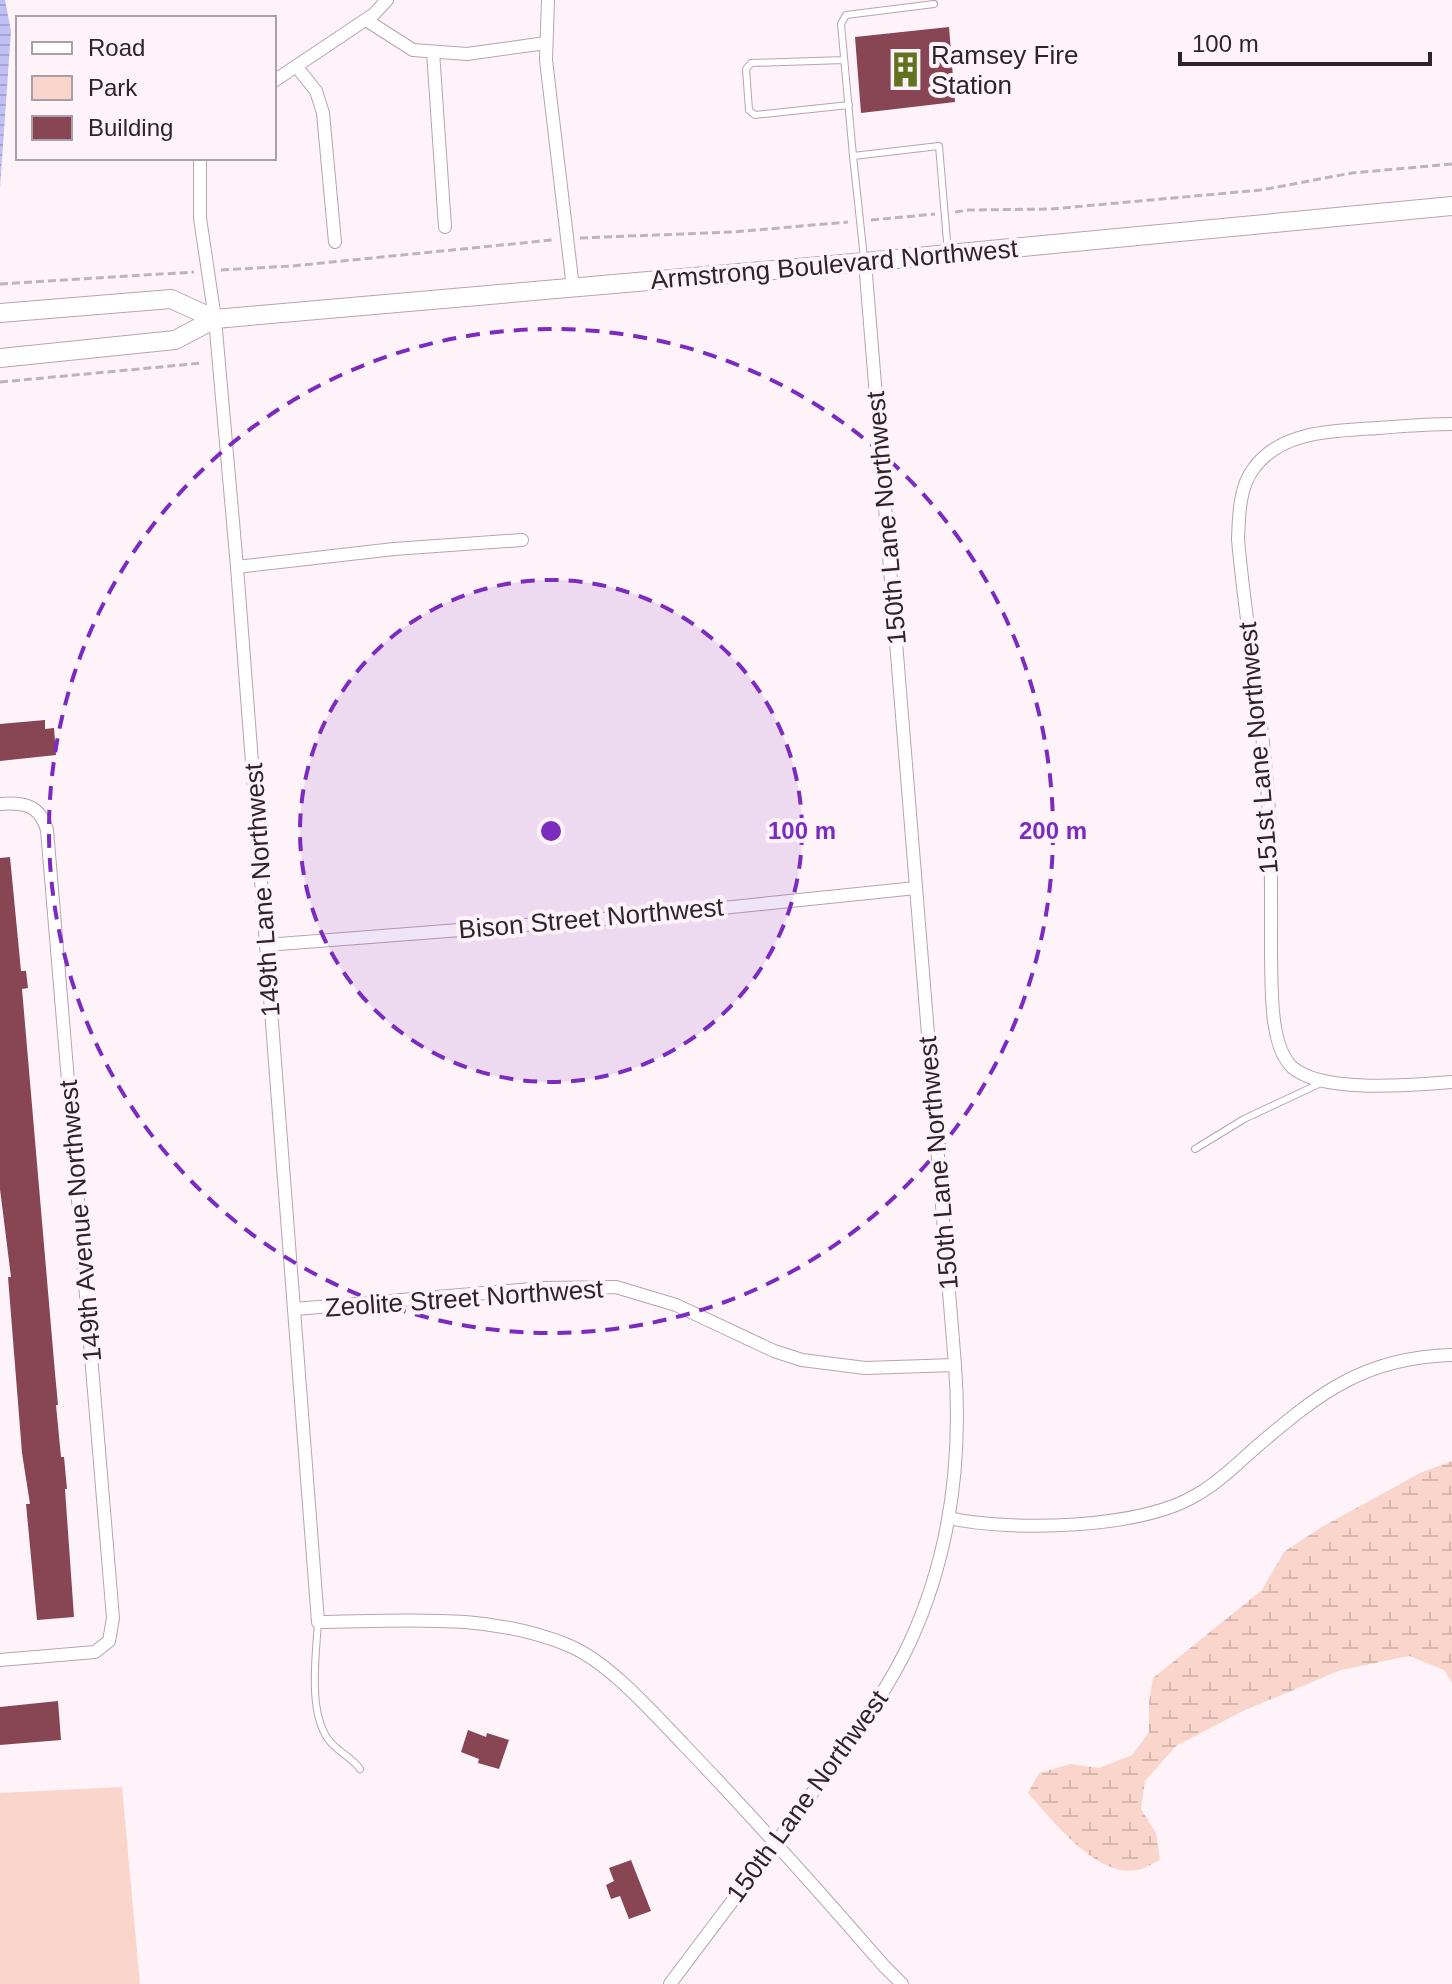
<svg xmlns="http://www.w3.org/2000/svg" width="1452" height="1984" font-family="Helvetica,sans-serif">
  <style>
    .wetland { fill: url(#wetland-marsh) }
    .park { fill: #f9d5cb }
    .water { fill: url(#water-rules) }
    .building { fill: #884553 }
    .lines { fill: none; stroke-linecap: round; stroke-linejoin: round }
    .service-casing { stroke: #baa2b0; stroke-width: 8 }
    .minor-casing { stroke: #baa2b0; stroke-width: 14 }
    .secondary-casing { stroke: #baa2b0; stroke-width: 20 }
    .path { stroke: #beb4ba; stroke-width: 3; stroke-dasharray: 8 4; stroke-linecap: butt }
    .service { stroke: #fff; stroke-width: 6 }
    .minor { stroke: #fff; stroke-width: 12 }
    .secondary { stroke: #fff; stroke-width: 18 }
    .ring { fill: none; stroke: #7b2cbf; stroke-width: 4; stroke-dasharray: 14 10 }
    .labels { text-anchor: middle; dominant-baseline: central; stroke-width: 8; stroke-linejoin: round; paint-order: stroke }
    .poi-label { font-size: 26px; fill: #2e242a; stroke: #fdf3f9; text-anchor: start }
    .street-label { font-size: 26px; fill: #2e242a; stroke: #fdf3f9 }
    .centre { fill: #7b2cbf; stroke: #fdf3f9; stroke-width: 4 }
    .ring-label { font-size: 24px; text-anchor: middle; font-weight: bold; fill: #7b2cbf; stroke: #fdf3f9; stroke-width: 8; stroke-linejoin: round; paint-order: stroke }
  </style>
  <defs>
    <pattern id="wetland-marsh" width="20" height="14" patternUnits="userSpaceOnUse" patternTransform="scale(2)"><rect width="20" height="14" fill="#f9d5cb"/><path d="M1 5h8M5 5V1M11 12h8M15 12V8" fill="none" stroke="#d6b7ae"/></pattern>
    <pattern id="water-rules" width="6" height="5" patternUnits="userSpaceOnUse" patternTransform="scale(2)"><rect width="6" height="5" fill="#c1c0f5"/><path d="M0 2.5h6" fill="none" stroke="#a6a5d2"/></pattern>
  </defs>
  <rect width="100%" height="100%" fill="#fdf3f9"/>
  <path class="wetland" d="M1452 1461V1683L1444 1670 1409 1656 1341 1670 1243 1711 1176 1746 1145 1781 1141 1809 1156 1833 1160 1860C1153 1863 1145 1869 1137 1870 1097 1878 1052 1820 1028 1793L1039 1773 1070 1764 1099 1768 1132 1755 1149 1732V1702L1153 1678 1262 1590 1284 1552 1320 1528 1420 1473Z"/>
  <path class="park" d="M122 1787 140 1984H0V1793Z"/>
  <path class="water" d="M0 0H5L11 31 0 188Z"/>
  <path class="building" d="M949 27 955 102 861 113 855 37Z
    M45 720V729L54 728 56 755 0 761V724Z
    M10 857 21 971H26L28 988 22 989 55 1373 58 1405H56L61 1457H64L67 1489H65L74 1617 37 1620 26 1504H30L22 1453 8 1277H11L0 1189V858Z
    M58 1701 61 1740 0 1745V1707Z
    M468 1730 486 1737 487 1733 509 1740 499 1769 478 1763 479 1759 461 1752Z
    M631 1860 651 1911 629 1919 620 1896 611 1899 606 1885 614 1881 609 1868Z"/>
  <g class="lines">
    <defs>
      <path id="service" d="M844 60 751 63 746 69 749 110 755 115 849 105
        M853 156 841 24 846 15 934 4
        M864 258 853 156 939 146 948 253
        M1195 1149 1244 1119 1323 1082
        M318 1622C316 1655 308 1711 328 1739 336 1751 352 1757 360 1769"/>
      <path id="minor" d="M548 0 546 60 573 288
        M366 20 413 50 467 54 546 43
        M433 52 445 227
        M296 66 316 91 323 113 335 242
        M274 81 374 14 387 0
        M200 158V218L215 319 237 567 318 1622C402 1621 490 1612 570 1646 611 1664 653 1713 684 1745 753 1817 819 1891 884 1966L902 1984
        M1452 424C1427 424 1403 426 1378 428 1336 431 1282 430 1254 468 1239 487 1239 516 1238 539 1245 622 1261 704 1267 786 1272 843 1271 899 1271 956 1272 986 1269 1045 1292 1067 1322 1094 1413 1085 1452 1082
        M237 567 394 549 522 540
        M0 804C24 802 40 805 47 830L113 1618 109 1641 95 1652 0 1660
        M266 945 654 915 916 888
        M295 1309 544 1288 616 1287 676 1305 774 1351 802 1360 865 1368 955 1365
        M949 1518C1012 1532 1142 1529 1198 1494 1219 1482 1237 1464 1255 1448 1318 1394 1364 1357 1452 1355
        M670 1984C722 1914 775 1846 825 1775 856 1732 888 1690 910 1642 950 1555 962 1459 955 1365L865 262"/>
      <path id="secondary" d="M0 313 171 299 215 319
        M0 358 175 340 215 319 865 262 1452 206"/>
    </defs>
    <use href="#service" class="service-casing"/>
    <use href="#minor" class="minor-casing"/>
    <use href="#secondary" class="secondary-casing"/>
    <path class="path" d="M955 212 969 210 1051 209 1261 190 1352 173 1452 164
      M871 220 935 214
      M580 238 733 232 848 222
      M221 270 292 266 552 240
      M0 284 194 272
      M0 382 203 363"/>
    <use href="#service" class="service"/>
    <use href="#minor" class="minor"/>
    <use href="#secondary" class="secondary"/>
  </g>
  <circle cx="551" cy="831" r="251" fill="#7b2cbf" fill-opacity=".12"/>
  <g class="ring">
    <circle cx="551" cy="831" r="251"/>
    <circle cx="551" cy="831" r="502"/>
  </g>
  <defs>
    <symbol id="building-bare" viewBox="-9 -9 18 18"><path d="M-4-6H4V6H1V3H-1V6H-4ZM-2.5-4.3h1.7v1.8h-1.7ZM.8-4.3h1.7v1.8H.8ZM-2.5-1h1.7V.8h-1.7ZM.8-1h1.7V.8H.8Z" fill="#62721f" stroke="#fdf3f9" stroke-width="2.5" paint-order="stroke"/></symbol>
  </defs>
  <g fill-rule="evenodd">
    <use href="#building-bare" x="880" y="44" width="51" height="51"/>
  </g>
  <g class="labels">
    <g class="poi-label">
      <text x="931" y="55">Ramsey Fire<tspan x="931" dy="30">Station</tspan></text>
    </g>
    <g class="street-label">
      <text transform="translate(834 264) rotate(-5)">Armstrong Boulevard Northwest</text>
      <text transform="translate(886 518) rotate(-95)">150th Lane Northwest</text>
      <text transform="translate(1258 748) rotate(-95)">151st Lane Northwest</text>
      <text transform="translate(262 890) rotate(-94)">149th Lane Northwest</text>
      <text transform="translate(591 918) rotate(-5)">Bison Street Northwest</text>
      <text transform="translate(938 1163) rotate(-95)">150th Lane Northwest</text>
      <text transform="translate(80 1221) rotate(-95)">149th Avenue Northwest</text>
      <text transform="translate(464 1298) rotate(-4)">Zeolite Street Northwest</text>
      <text transform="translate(807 1796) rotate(-54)">150th Lane Northwest</text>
    </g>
  </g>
  <circle cx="551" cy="831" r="12" class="centre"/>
  <g class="ring-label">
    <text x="802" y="839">100 m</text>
    <text x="1053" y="839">200 m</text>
  </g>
  <rect x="16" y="16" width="260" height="144" fill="#fdf3f9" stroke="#aaa0a6" stroke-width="2"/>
  <rect x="32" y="42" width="40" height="12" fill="#ffffff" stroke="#aaa0a6" stroke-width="2"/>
  <text x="88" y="56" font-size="24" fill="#2e242a">Road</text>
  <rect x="32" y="76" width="40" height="24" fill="#f9d5cb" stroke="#aaa0a6" stroke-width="2"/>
  <text x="88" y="96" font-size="24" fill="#2e242a">Park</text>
  <rect x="32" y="116" width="40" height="24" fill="#884553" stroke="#aaa0a6" stroke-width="2"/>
  <text x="88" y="136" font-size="24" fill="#2e242a">Building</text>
  <path d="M1180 52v12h250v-12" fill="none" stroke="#2e242a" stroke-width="4"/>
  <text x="1192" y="52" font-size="24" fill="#2e242a" stroke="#fdf3f9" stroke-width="6" paint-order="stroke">100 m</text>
</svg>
